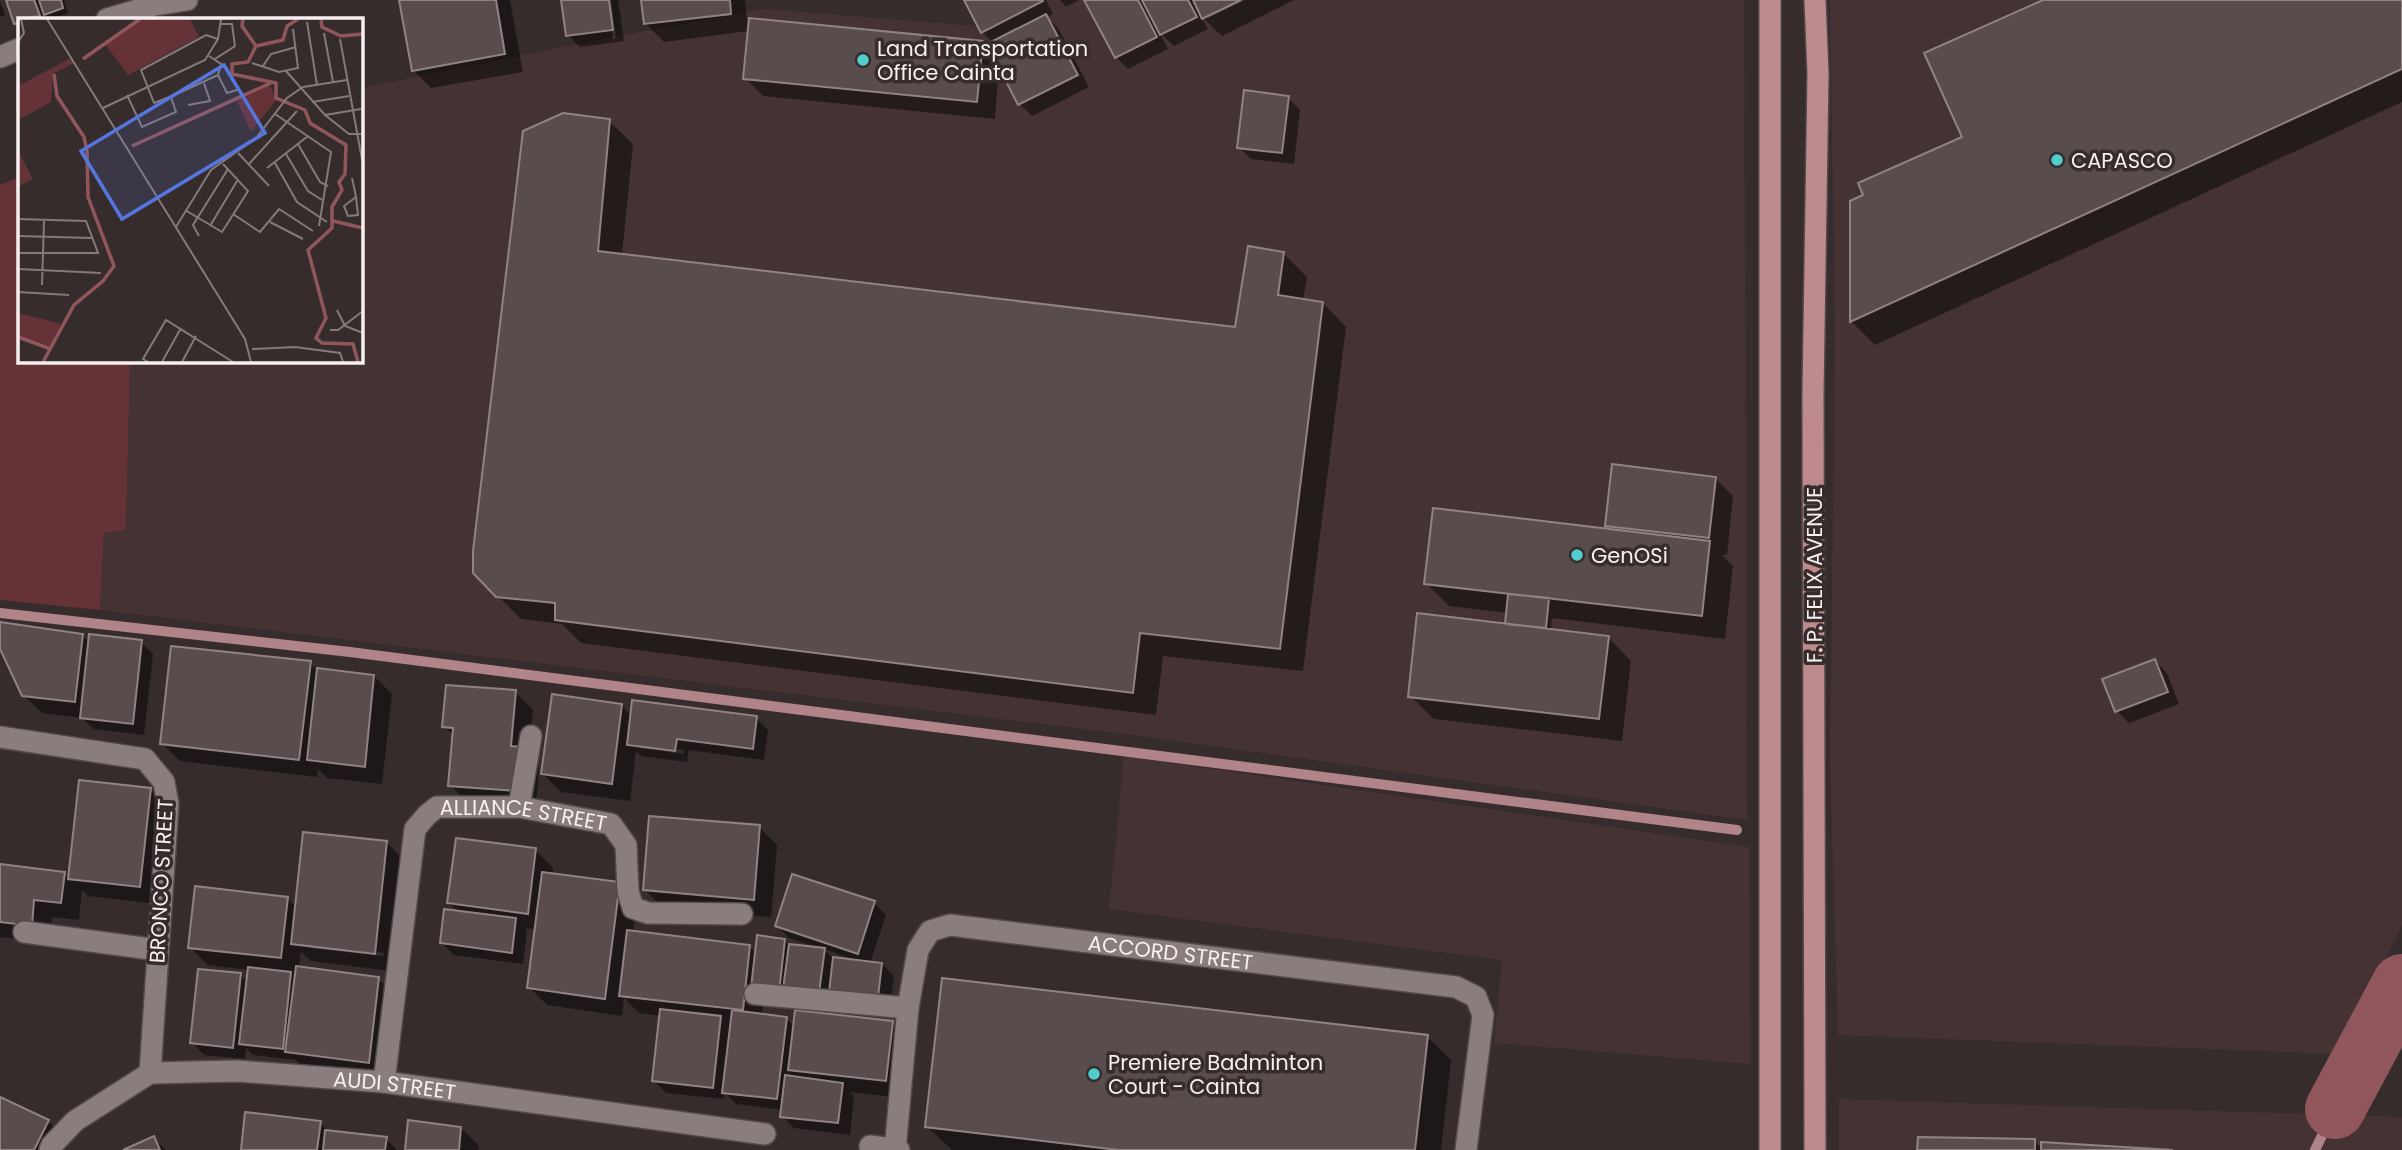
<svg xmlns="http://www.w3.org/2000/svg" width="2402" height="1150" font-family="Poppins,sans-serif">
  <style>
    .built { fill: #453334 }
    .green { fill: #653237 }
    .shadow { fill: #0007; fill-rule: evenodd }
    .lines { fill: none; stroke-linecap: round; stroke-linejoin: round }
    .stream { stroke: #b08488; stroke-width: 10 }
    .river { stroke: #91565b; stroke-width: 60 }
    .building { fill: #584c4d; stroke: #918384; stroke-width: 2 }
    .minor-casing { stroke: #52494a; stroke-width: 24 }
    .major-casing { stroke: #52494a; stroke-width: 24 }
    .minor { stroke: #8a7d7d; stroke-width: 21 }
    .major { stroke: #bd8a8e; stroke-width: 21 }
    .poi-dot { fill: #52cdcd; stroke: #372c2c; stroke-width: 2.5 }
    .labels { text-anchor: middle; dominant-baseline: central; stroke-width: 7; stroke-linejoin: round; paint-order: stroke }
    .poi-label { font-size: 21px; fill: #f7f0f0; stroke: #372c2c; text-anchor: start }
    .street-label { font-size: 21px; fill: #f7f0f0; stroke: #372c2c }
    .inset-river { fill: none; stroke: #91565b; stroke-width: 3.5 }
    .inset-road { fill: none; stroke: #847a7a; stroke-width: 2 }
    .view { fill: #5476de; fill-opacity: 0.15; stroke: #5476de; stroke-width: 3.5 }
    .inset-edge { fill: none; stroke: #f7f0f0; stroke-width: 3.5 }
  </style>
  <rect width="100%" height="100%" fill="#372c2c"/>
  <path class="built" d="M1043 0H1744L1747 820 1126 734 100 610 104 533 126 530 130 361 360 360 361 88 619 36 764 9 990 27Z
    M1830 0H2402V926L2339 1054 1838 1035 1830 765 1835 340Z
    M1124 756 1749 847 1751 1064 1494 1043 1502 960 1109 909Z
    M1839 1099 2402 1117V1150H1839Z"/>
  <path class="green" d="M19 177V360L130 361 126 530 104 533 100 610 0 600V185Z"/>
  <path class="shadow" d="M8 0H33L39 19H19V27L16 24Z
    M36 0H64L68 13 51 19 46 15 48 19H43Z
    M401 0H510L523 72 431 88 413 70Z
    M562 0H607L613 39 616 38 611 0H618L624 41 580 47 568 35Z
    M643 0H745L748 28 982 43 994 55 993 43 982 32 966 0H1046L1053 14 1047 17 1058 28 1089 87 1032 116 1020 104 999 64 995 119 763 96 745 78 749 31 664 42 646 24Z
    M1060 0H1079L1066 7Z
    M1086 0H1237L1208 14V18L1245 0H1294L1222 36 1201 16 1208 29 1174 46 1160 33 1168 49 1128 69 1116 57Z
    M2048 0H2402V102L1875 345 1852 322V202L1965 138Z
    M0 2 5 15 0 17Z
    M1288 98 1300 110 1294 164 1251 159 1239 147Z
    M609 121 633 144 622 255 1236 329 1284 254 1307 277 1303 300 1323 303 1346 327 1303 671 1163 656 1156 715 581 643 562 624 521 619 475 573Z
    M1715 478 1733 496 1727 555H1722L1733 566 1725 639 1552 618 1551 631 1608 637 1631 661 1622 741 1434 719 1410 696 1507 625 1508 613 1449 606 1426 583 1613 531 1607 525Z
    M0 624 82 635 90 643 141 642 153 654 144 735 94 729 82 718 42 713 23 695 0 645Z
    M2155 661 2167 673 2179 704 2129 723 2117 711Z
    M310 663 317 670 374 676 392 694 382 784 327 778 318 769 317 777 180 761 162 743Z
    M515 692 533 710 529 757 539 767 536 808 468 803 450 785 454 736 444 726Z
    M621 705 632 716 756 718 768 730 764 760 689 750 687 762 641 756 636 751 630 801 561 792 543 774ZM639 745 684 750V754L639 748Z
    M150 789 168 807 158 904 88 896 82 890 79 920 52 917 49 943 0 937V866L64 873 70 879Z
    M759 827 777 845 771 917 663 908 645 890Z
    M386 842 404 860 392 971 311 961 301 952 299 968 378 979 396 997 386 1080 305 1070 296 1060 253 1055 246 1048 245 1059 204 1055 192 1042 240 975 248 982 249 970 208 965 190 947 287 898 297 908ZM310 944 384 953 383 956 310 948Z
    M535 850 553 868V875L619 884 637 902 633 933 749 946 757 954 784 940 789 945 816 948V947L789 938 777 926 874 903 886 915 870 963 882 964 894 976 890 1009 763 999 762 1016 786 1018 795 1027 892 1023 910 1041 903 1098 850 1092 854 1096 850 1135 794 1128 782 1116 783 1110 736 1104 725 1093 724 1099 666 1093 654 1081 661 1016 639 1013 624 998 622 1016 547 1005 529 987 537 930 524 928 527 931 523 964 454 955 442 943 459 912 449 903ZM824 949 855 960V961L833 959Z
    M1427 1037 1451 1060 1441 1150H952L927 1126Z
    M0 1099 48 1121 66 1139 61 1150H0Z
    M320 1123 329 1132 386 1139 397 1150H242Z
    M461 1128 479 1146 478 1150H407Z
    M153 1138 166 1150H128Z
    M2034 1140 2042 1149 2146 1150H1919Z"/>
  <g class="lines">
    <path class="stream" d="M0 613 350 652 1737 830
      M2315 1150 2335 1109"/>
    <path class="river" d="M2335 1109 2402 984"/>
  </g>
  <path class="building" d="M6 0H34L40 16 19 19V23L14 24Z
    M39 0H61L63 8 44 15Z
    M399 0H496L505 54 412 71Z
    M561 0H609L613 30 566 36Z
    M641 0H730L731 14 644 24Z
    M964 0H1042L1043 1 981 33Z
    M1084 0H1138L1157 37 1115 58Z
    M1142 0H1188L1197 17 1160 35Z
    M1193 0H1241L1202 19Z
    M2043 0H2402V69L1850 322V201L1863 195 1858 183 1962 137 1924 53Z
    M1046 14 1078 75 1018 105 987 44Z
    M749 18 983 41 977 102 743 79Z
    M1244 90 1289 96 1282 153 1237 148Z
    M563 113 610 119 598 251 1235 327 1248 246 1284 252 1278 295 1323 302 1280 649 1140 633 1133 693 555 620V603L496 597 473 573V551L523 131Z
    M1612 464 1716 477 1709 538 1605 526Z
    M1433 508 1710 541 1702 616 1424 584Z
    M1508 594 1549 598 1546 628 1505 624Z
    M1417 613 1609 636 1599 719 1408 697Z
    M0 622 83 634 75 702 22 696 0 649Z
    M89 634 142 640 133 724 80 718Z
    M171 646 311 661 299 760 160 744Z
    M2155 659 2168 692 2115 712 2102 679Z
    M317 668 374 675 365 767 307 760Z
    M446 685 516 690 511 746 522 747 518 791 448 786 453 728 442 727Z
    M552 694 622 704 612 784 541 774Z
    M632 700 757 716 753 749 677 739 675 751 627 745Z
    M79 780 151 788 140 887 68 879Z
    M649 816 760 825 754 900 643 890Z
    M303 832 387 841 375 954 291 944Z
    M456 838 536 848 528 914 447 903Z
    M0 864 65 872 61 903 34 900 32 926 0 922Z
    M542 872 620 882 605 999 527 988Z
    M792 874 875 901 858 954 775 926Z
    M195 886 288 897 281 958 188 948Z
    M444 909 516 918 512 953 440 943Z
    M627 930 750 945 743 1010 619 996Z
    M757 935 785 939 779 992 751 988Z
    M789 944 825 948 819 993 783 989Z
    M833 957 882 963 878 997 829 992Z
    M296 966 379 977 369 1063 285 1052Z
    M248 967 291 972 283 1049 239 1044Z
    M198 969 241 973 233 1048 190 1043Z
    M942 978 1428 1035 1415 1150H1118L925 1127Z
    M660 1009 721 1016 713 1088 652 1081Z
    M732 1010 787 1017 777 1099 722 1093Z
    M795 1010 893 1021 886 1081 788 1070Z
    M785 1075 843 1083 838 1123 780 1117Z
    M0 1097 49 1120 34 1150H0Z
    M245 1112 321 1121 317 1150H241Z
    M408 1120 461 1127 459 1150H405Z
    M325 1130 387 1137 385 1150H323Z
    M154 1136 160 1150H123Z
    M1918 1137 2035 1139V1150H1917Z
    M2041 1142 2173 1150H2041Z"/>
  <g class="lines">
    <defs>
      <g id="minor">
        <path d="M107 19 155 5 187 0"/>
        <path d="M0 57 19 49"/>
        <path d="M0 737 145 759 164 782 168 804 150 1073"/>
        <path d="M519 807 531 736"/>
        <path d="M24 932 158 950"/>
        <path d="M755 994 908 1008"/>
        <path id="s1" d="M384 1082 415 829 427 815 437 807H519L611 824 626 845 628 891 633 908 648 913 742 914"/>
        <path d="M870 1146 899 1150"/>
        <path id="s2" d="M50 1150 52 1145 75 1121 150 1073 237 1071 384 1082 765 1134"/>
        <path id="s3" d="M895 1150 908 1008 918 950 930 931 950 925 1456 987 1476 997 1483 1015 1466 1150"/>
      </g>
      <path id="major" d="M1770 1150V0
        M1815 1150 1813 394 1818 74 1815 0"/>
    </defs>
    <use href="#minor" class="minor-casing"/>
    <use href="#major" class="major-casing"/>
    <use href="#minor" class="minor"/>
    <use href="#major" class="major"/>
  </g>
  <g class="poi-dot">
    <circle cx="863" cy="60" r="7"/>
    <circle cx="2057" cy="160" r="7"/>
    <circle cx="1577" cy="555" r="7"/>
    <circle cx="1094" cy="1074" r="7"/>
  </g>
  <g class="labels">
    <g class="poi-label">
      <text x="877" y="48">Land Transportation<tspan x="877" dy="24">Office Cainta</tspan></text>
      <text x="2071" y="160">CAPASCO</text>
      <text x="1591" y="555">GenOSi</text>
      <text x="1108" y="1062">Premiere Badminton<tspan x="1108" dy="24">Court - Cainta</tspan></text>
    </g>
    <g class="street-label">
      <text transform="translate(1814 575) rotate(-90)">F. P. FELIX AVENUE</text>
      <text stroke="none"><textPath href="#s1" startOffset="373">ALLIANCE STREET</textPath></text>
      <text transform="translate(161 881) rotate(-87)">BRONCO STREET</text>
      <text stroke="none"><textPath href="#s3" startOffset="467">ACCORD STREET</textPath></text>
      <text stroke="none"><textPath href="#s2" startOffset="373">AUDI STREET</textPath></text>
    </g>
  </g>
  <g transform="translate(18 18)">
    <rect width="345" height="345" fill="#372c2c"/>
    <path d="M124 1H172L181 19 110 57 87 26ZM53 40 56 45 35 56 33 84 0 102V68ZM252 67 258 82 233 114 219 83ZM0 132 15 161 0 169ZM0 295 43 306 32 328 0 318Z" fill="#653237"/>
    <path class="inset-river" d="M225 1 224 8 238 28M303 1 304 9 323 18 345 16M238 28 230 44 214 46V56L258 65V80L287 92 292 105 328 127 327 156 321 164 324 172 314 189V210L290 232 308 300 298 320 304 325 335 326 340 344M238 28 265 22 269 8 280 1M65 41 122 1M36 56 39 78 66 119 69 133M114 128 255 64M315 203 345 210M0 319 33 331M25 344 56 287 85 263 96 248 70 179 69 133"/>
    <path class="inset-road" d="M29 1 227 321 233 344M289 4 299 67M306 15 315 64M322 21 345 147M0 24 6 15 3 1M197 41 217 28 214 6H203M234 45 261 54 280 50 275 11M245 48 253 36 278 29M268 53 307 97 331 116H345M200 57 209 75 222 71M161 75 200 57 203 46 191 38M109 77 124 109 158 94 153 79M154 78 136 85 123 52 188 17 200 21M294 84 331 78M170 87 192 83 186 65M85 90 187 42 200 21 203 1M257 96 313 134 301 208M307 97 343 91M280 126 302 164 310 168M220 135 251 168M268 136 290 173 304 182M257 145 279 184 309 204M231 146 279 93M249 150 290 118M334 160 337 174 338 179 340 197 330 198 326 188 338 179M167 192 204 214 230 173 205 146M215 196 242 214 261 191 295 213M0 201 68 203 80 235H0M252 204 285 221M192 208 219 163M158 209 193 152 238 120 269 80 285 69 329 62M0 218 75 220M181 218 175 207 210 151M0 251 83 255M24 267 26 203M0 274 51 277M319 292 327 308 345 315M312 312H320L345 293M234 331 277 329 322 335 325 344M130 344 125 341 148 302 215 344M144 344 163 310M164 344 178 318"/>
    <path class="view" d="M206 47 247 115 104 201 63 133Z"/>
    <rect width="345" height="345" class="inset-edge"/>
  </g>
</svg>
